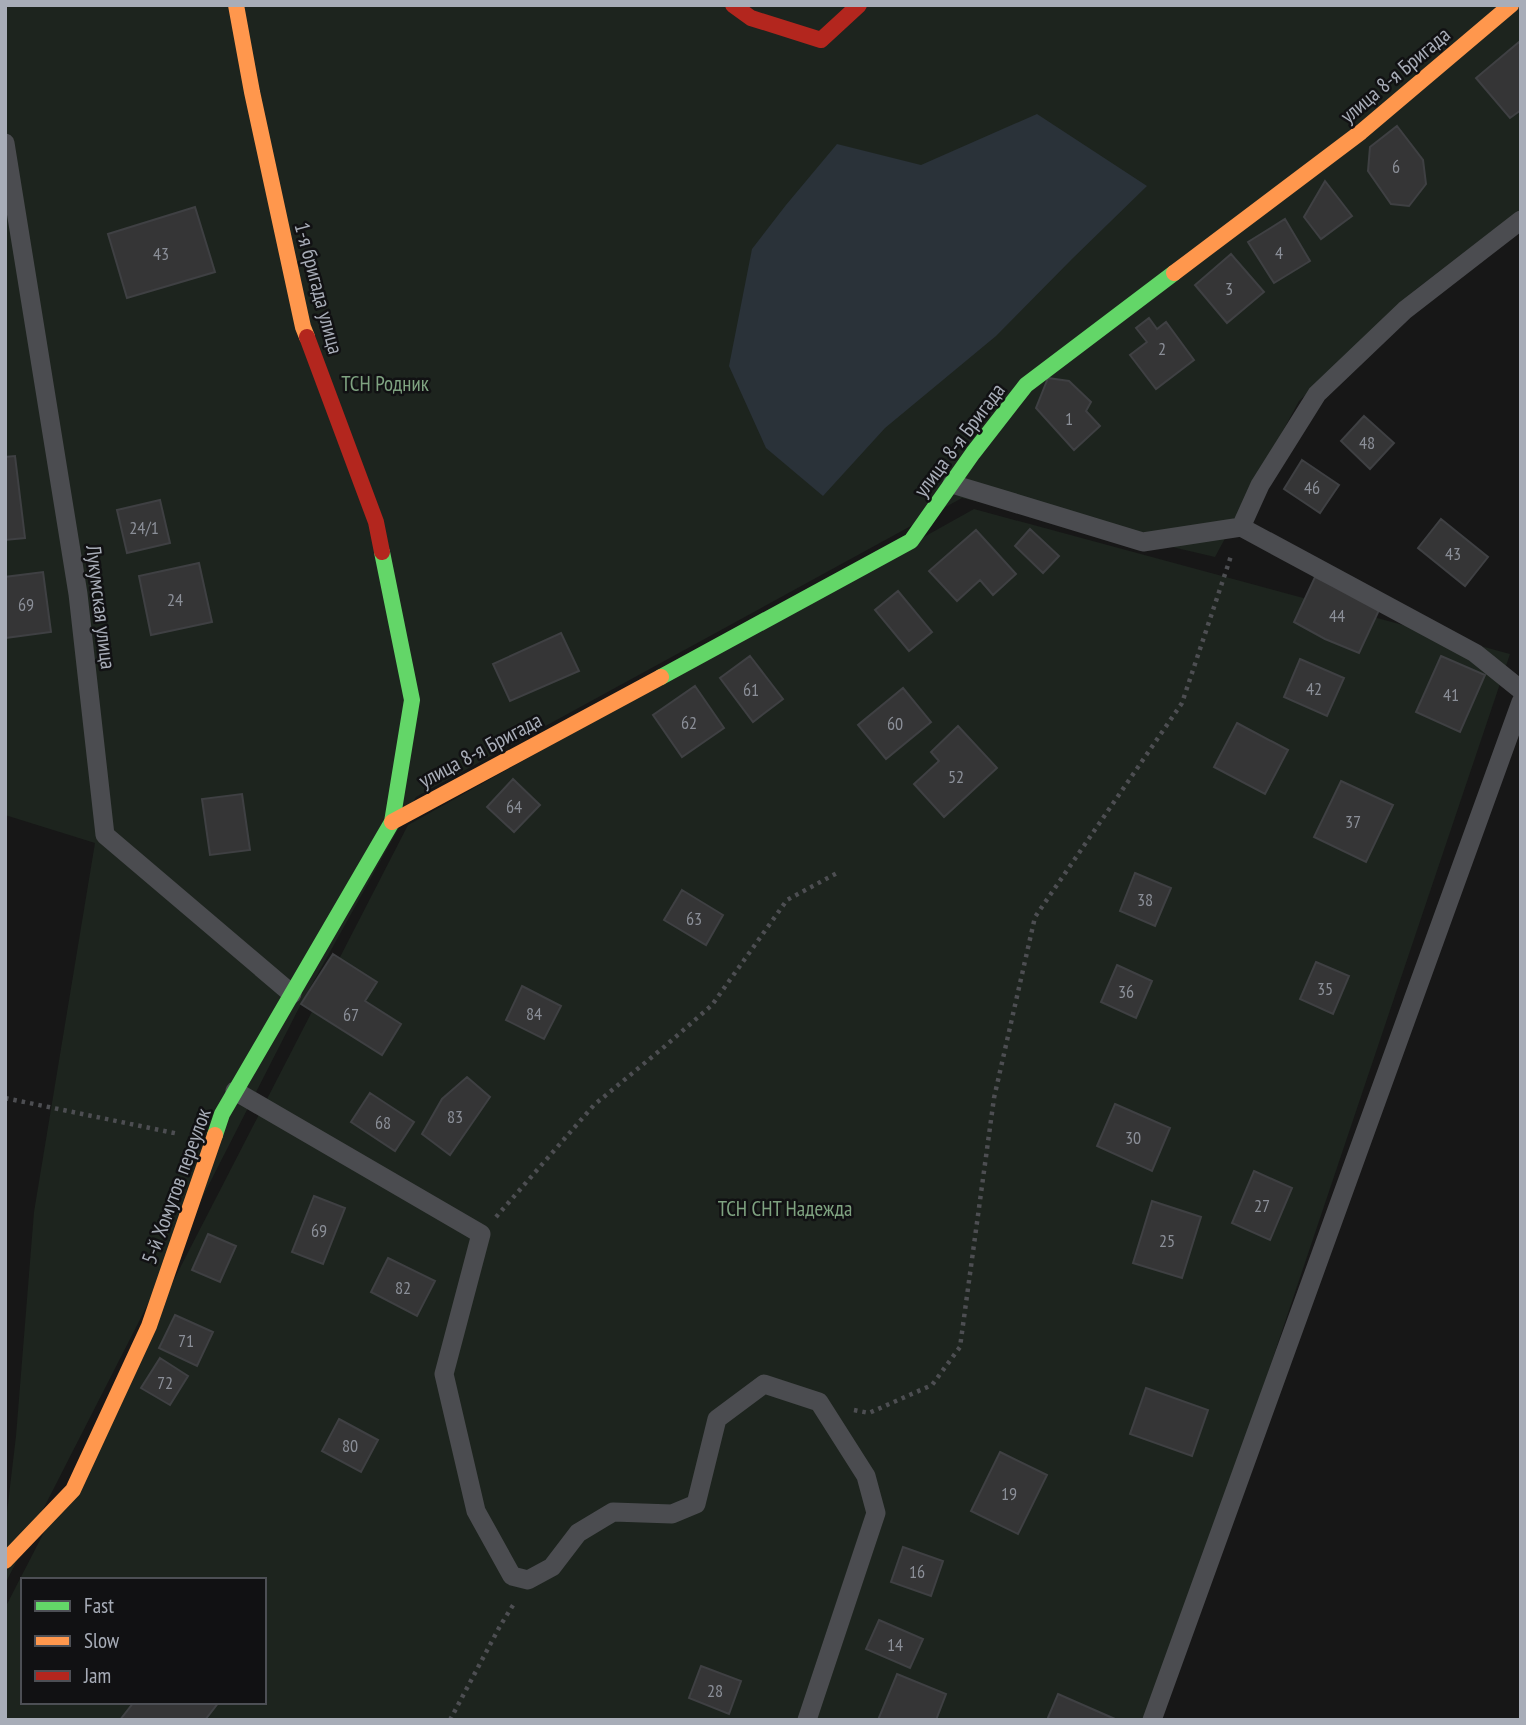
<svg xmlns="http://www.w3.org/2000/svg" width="1526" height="1725" font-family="'PT Sans Narrow',sans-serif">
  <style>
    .green { fill: #1d241e; fill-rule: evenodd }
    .water { fill: #2a3239 }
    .building { fill: #353536; stroke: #3f4043; stroke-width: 2 }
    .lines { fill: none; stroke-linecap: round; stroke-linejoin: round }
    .path { stroke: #4d4e52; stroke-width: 4.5; stroke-dasharray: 3.5 5; stroke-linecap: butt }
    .lane { stroke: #4b4c50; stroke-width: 19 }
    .fast { stroke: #63d668; stroke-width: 16 }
    .slow { stroke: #ff974d; stroke-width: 16 }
    .jam { stroke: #b3261e; stroke-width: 16 }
    .labels { text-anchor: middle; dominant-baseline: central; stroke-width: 5; stroke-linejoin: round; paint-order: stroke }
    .number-label { font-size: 18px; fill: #8b8f98 }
    .street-label { font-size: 21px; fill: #a8adb8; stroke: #111113 }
    .park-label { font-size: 21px; fill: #7fa381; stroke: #111113 }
  </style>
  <rect width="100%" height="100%" fill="#171717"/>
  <path class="green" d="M5 5H1521V209L1415 290 1299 401 1215 557 962 498 416 797 301 1004 5 1584V1529L16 1436 34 1212 95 843 5 815Z
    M974 509 1510 654 1151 1720H5V1608L408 825ZM23 1580H264V1702H23Z"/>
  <path class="water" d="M1037 114 1147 186 1072 259 996 336 885 428 823 496 766 448 729 366 752 249 786 205 837 144 921 165Z"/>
  <path class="building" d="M1519 42 1521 45V110L1510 118 1476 78Z
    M1397 126 1423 160 1426 184 1409 206 1391 204 1368 171 1370 147Z
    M1325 181 1352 216 1321 239 1304 217Z
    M195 207 215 272 127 298 108 234Z
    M1285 219 1310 261 1274 283 1248 242Z
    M1231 254 1264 292 1227 323 1195 285Z
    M1149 318 1157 329 1166 322 1194 360 1156 389 1130 355 1147 342 1136 328Z
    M1048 378 1069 381 1091 402 1086 411 1100 426 1074 450 1036 408Z
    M1364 416 1394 443 1370 469 1341 441Z
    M15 456 25 538 5 540V457Z
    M1302 460 1339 485 1320 513 1284 489Z
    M160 500 170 543 127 553 117 510Z
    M1441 519 1488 557 1465 586 1418 548Z
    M1030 529 1059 556 1043 573 1015 546Z
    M976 530 1016 574 993 595 980 580 957 601 929 571Z
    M199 563 212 622 151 635 139 576Z
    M43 572 51 632 5 638V577Z
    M1315 577 1380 608 1359 653 1325 639 1294 622Z
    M898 591 932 632 909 651 875 610Z
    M561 633 579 671 510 701 493 664Z
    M750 656 783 699 753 722 720 678Z
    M1441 656 1485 675 1460 732 1416 712Z
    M1300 659 1344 678 1327 716 1284 697Z
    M695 686 724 728 682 757 653 715Z
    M903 688 931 722 886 759 858 725Z
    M1237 723 1288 750 1265 794 1214 767Z
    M958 726 997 768 944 817 914 784 939 761 931 752Z
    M513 779 540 805 514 832 487 807Z
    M1341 781 1393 805 1366 862 1314 837Z
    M242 794 250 850 210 855 202 799Z
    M1135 873 1171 888 1155 926 1120 911Z
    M682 890 723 915 706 945 664 920Z
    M333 954 377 982 365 1001 401 1024 382 1055 301 1004Z
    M1316 962 1349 976 1333 1014 1300 999Z
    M1117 965 1152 981 1136 1018 1101 1002Z
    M522 986 561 1006 544 1039 506 1020Z
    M467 1077 490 1097 450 1155 422 1134 442 1099Z
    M370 1093 414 1122 395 1151 351 1122Z
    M1115 1104 1170 1128 1152 1171 1097 1146Z
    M1254 1171 1292 1188 1270 1240 1232 1223Z
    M314 1196 345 1208 323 1264 292 1252Z
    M1152 1201 1201 1217 1182 1278 1133 1263Z
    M208 1234 236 1246 220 1282 192 1270Z
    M388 1258 435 1281 417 1316 371 1292Z
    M175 1315 213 1332 197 1366 159 1348Z
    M160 1358 188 1376 170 1405 141 1388Z
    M1146 1388 1208 1410 1192 1456 1130 1434Z
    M339 1419 378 1440 361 1472 322 1451Z
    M1000 1452 1047 1475 1018 1534 971 1511Z
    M903 1547 943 1561 931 1596 891 1582Z
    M879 1620 923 1639 910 1668 866 1649Z
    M701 1666 741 1681 729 1714 689 1698Z
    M897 1674 946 1694 936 1720H878Z
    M1058 1694 1115 1719V1720H1047Z
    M134 1702H219L205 1720H120Z"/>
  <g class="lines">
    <path class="path" d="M5 1098 179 1134
      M496 1217 594 1105 664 1047 712 1005 787 900 837 873
      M854 1410 869 1413 932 1385 960 1347 994 1098 1035 917 1182 703 1232 553
      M450 1720 500 1626 515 1602"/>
    <path class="lane" d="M5 143 78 594 105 835 292 994
      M952 484 1143 542 1241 527 1475 653 1521 690
      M1241 527 1260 485 1317 394 1405 310 1521 220
      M235 1091 481 1234 444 1374 476 1511 512 1576 528 1580 552 1567 578 1533 613 1512 672 1514 696 1504 717 1419 764 1384 819 1402 866 1476 876 1513 807 1720
      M1152 1720 1521 702"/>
    <path class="fast" d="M661 677 911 541 973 453 1026 385 1174 273
      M215 1135 222 1114 392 822 412 700 382 552"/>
    <path class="slow" d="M236 5 252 92 303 327 307 337
      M1174 273 1361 132 1511 5
      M392 822 661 677
      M5 1561 73 1490 149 1326 215 1135"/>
    <path class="jam" d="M733 5 751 18 821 40 859 5
      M307 337 376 522 382 552"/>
  </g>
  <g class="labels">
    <g class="number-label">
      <text x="1396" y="166">6</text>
      <text x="1279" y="252">4</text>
      <text x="161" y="253">43</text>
      <text x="1229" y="288">3</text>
      <text x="1162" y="348">2</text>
      <text x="1069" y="418">1</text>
      <text x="1367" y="442">48</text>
      <text x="1312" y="487">46</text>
      <text x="144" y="527">24/1</text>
      <text x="1453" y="553">43</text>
      <text x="175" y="599">24</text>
      <text x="26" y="604">69</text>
      <text x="1337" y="615">44</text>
      <text x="1314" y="688">42</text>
      <text x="751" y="689">61</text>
      <text x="1451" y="694">41</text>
      <text x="689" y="722">62</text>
      <text x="895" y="723">60</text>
      <text x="956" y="776">52</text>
      <text x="514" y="806">64</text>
      <text x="1353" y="821">37</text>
      <text x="1145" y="899">38</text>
      <text x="694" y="918">63</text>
      <text x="1325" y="988">35</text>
      <text x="1126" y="991">36</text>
      <text x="534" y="1013">84</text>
      <text x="351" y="1014">67</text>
      <text x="455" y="1116">83</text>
      <text x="383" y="1122">68</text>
      <text x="1133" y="1137">30</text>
      <text x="1262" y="1205">27</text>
      <text x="319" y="1230">69</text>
      <text x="1167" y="1240">25</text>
      <text x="403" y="1287">82</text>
      <text x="186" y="1340">71</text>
      <text x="165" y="1382">72</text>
      <text x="350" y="1445">80</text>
      <text x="1009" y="1493">19</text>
      <text x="917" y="1571">16</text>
      <text x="895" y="1644">14</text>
      <text x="715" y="1690">28</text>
    </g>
    <g class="street-label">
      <text transform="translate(1395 75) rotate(-40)">улица 8-я Бригада</text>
      <text transform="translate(319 288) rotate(75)">1-я бригада улица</text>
      <text transform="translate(959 440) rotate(-53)">улица 8-я Бригада</text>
      <text transform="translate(101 607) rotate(83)">Лукумская улица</text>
      <text transform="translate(480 750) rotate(-28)">улица 8-я Бригада</text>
      <text transform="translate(176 1186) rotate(-70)">5-й Хомутов переулок</text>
    </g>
    <g class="park-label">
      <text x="385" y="383">ТСН Родник</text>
      <text x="785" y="1208">ТСН СНТ Надежда</text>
    </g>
  </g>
  <rect width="1526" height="1725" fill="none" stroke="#a8adb8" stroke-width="14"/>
  <rect x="21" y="1578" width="245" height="126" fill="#111113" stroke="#4d4f55" stroke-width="2"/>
  <rect x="35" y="1601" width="35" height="10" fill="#63d668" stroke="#4d4f55" stroke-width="2"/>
  <text x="84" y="1613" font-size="21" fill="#a8adb8">Fast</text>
  <rect x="35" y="1636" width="35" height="10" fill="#ff974d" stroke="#4d4f55" stroke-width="2"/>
  <text x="84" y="1648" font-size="21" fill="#a8adb8">Slow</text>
  <rect x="35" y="1671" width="35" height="10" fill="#b3261e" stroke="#4d4f55" stroke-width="2"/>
  <text x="84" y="1683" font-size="21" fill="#a8adb8">Jam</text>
</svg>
